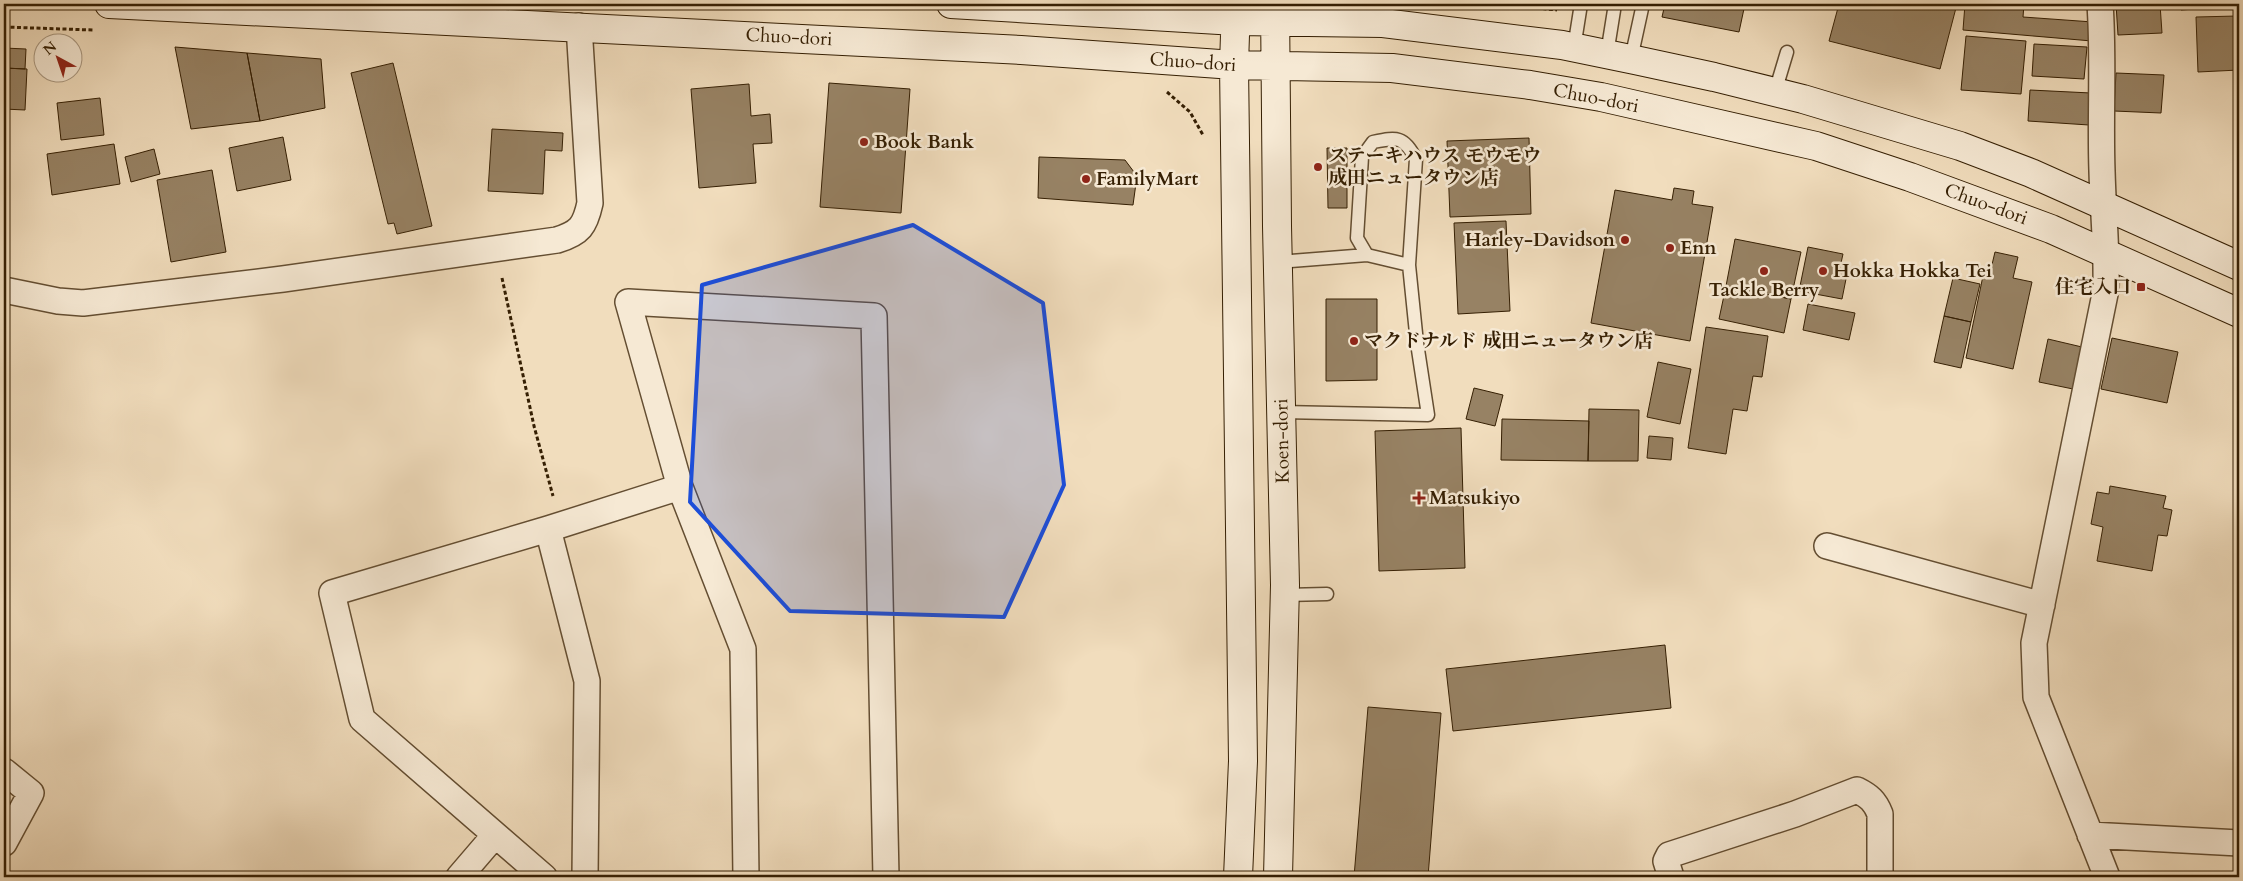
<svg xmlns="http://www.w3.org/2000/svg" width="2243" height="881" font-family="Cardo,'Noto Serif JP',serif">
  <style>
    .green { fill: #d1bd9d; stroke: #836e50 }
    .building { fill: #978264; stroke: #351f03 }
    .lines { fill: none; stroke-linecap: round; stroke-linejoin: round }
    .lane-casing { stroke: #644e32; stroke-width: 15 }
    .street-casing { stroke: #644e32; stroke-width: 28 }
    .secondary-casing { stroke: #351f03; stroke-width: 30 }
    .path { stroke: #351f03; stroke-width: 3; stroke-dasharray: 4 2.5; stroke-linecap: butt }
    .lane { stroke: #f6e9d4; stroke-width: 12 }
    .street { stroke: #f6e9d4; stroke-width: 25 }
    .secondary { stroke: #f6e9d4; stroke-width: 28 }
    .marked { fill: #1d4ed8; fill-opacity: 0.2; stroke: #1d4ed8; stroke-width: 4; stroke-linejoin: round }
    .poi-dot { fill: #8f2418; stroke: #f6e9d4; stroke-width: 2 }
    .labels { text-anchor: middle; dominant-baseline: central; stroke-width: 5; stroke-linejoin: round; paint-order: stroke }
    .street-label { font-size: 19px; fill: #351f03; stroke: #f6e9d4 }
    .poi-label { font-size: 19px; font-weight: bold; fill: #351f03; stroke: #f6e9d4; text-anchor: start }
  </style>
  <rect width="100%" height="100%" fill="#f1ddbd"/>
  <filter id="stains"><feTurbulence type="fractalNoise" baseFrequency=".004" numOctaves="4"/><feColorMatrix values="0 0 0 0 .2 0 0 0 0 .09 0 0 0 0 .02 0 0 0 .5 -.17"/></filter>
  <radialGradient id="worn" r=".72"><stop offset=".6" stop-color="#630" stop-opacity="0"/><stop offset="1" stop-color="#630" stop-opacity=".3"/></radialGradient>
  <path class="green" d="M729 874 728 877H603V875Z"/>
  <path class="building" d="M1665 4H1745L1739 32 1662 17Z
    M1839 4H1957L1940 69 1829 41Z
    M1965 4H2024L2023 17 2093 22 2092 41 1963 30Z
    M2116 4H2160L2162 33 2118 35Z
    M2181 4H2223V7L2181 10Z
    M2237 16 2239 70 2198 72 2196 17Z
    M1966 36 2026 41 2021 94 1961 90Z
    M2034 44 2087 47 2084 79 2032 76Z
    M175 47 247 53 260 121 191 129Z
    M4 48 26 49 25 69 4 68Z
    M247 53 321 59 325 108 260 121Z
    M393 63 432 226 397 234 394 223 388 224 351 73Z
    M4 68 27 69 25 110 4 109Z
    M2116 73 2164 75 2161 113 2114 111Z
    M829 83 910 89 901 213 820 207Z
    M749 84 751 116 770 114 772 143 753 144 756 183 699 188 691 89Z
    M2030 90 2091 93 2089 125 2028 121Z
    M100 98 104 135 61 140 57 103Z
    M492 129 563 133 562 151 545 150 543 194 488 191Z
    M283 137 291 180 237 191 229 148Z
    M1529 138 1531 214 1450 217 1447 141Z
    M114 144 120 184 52 195 47 154Z
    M1327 148H1347V208H1328Z
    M154 149 160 174 131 182 125 157Z
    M1039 157 1125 160 1137 176 1133 205 1038 198Z
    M212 170 226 252 171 262 157 180Z
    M1674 188 1694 191 1692 204 1713 207 1690 341 1591 323 1615 190 1672 200Z
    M1506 221 1510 311 1458 314 1454 223Z
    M1735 239 1801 252 1791 299 1726 286Z
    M1808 247 1843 254 1839 272 1847 274 1842 299 1799 291Z
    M1995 252 2018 257 2013 278 2032 282 2013 369 1966 358 1984 271 1990 273Z
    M1953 278 1980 284 1971 322 1944 316Z
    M1726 286 1791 299 1784 333 1719 319Z
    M1326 299H1377V380L1326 381Z
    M1808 304 1855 313 1849 340 1803 330Z
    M1944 316 1971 322 1961 368 1934 362Z
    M1706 327 1768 336 1762 377 1753 376 1747 411 1733 409 1726 454 1688 448Z
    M2112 338 2178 352 2167 403 2101 389Z
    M2048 339 2082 347 2073 389 2039 382Z
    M1658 362 1691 369 1680 424 1647 417Z
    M1474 388 1503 395 1495 426 1466 419Z
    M1589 409 1639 410 1638 461H1588Z
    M1502 419 1589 421 1588 461 1501 460Z
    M1461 428 1465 568 1379 571 1375 431Z
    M1649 436 1673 438 1671 460 1647 458Z
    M2110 486 2166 496 2163 508 2172 510 2167 536 2158 535 2152 571 2097 561 2103 527 2091 524 2097 492 2109 494Z
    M1665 645 1671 708 1453 731 1446 669Z
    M1368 707 1441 713 1428 877H1354Z"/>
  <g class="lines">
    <defs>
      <path id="lane" d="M1574 48 1581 4
        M1607 54 1615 4
        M1631 59 1643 4
        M1775 92 1787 52
        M1278 262 1367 255 1409 265 1416 159C1403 136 1398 137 1373 142L1362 157 1357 238 1367 255
        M1282 412 1428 415 1417 343 1409 265
        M1285 595 1327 594"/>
      <path id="street" d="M2100 4C2104 60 2100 115 2102 171 2103 211 2107 249 2106 289L2034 643 2036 697 2107 877
        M4 290 58 301 83 303 283 279 557 240C580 233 585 226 590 203L579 26
        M548 529 587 681 585 877
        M1827 546 2042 605
        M4 771 31 793 4 843
        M2090 835 2239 843
        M459 877 495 835
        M544 877 362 719 332 593 548 529 680 487
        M746 877 743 649 680 487 628 302 874 316 886 877
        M1671 877 1666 861 1669 855 1795 814 1857 790C1869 796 1875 801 1880 814V877"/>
      <path id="secondary" d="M109 4 1021 50 1234 65 1392 68 1530 85 1601 97 1816 146 1910 177 2051 229 2239 313
        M951 4 1236 21 1383 23 1562 45 1635 60 1714 77 1803 99 1960 146 2031 173 2239 266
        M1236 4 1234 65 1243 761 1238 877
        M1275 4 1277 226 1285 585 1278 877"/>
    </defs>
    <use href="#lane" class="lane-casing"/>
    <use href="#street" class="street-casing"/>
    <use href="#secondary" class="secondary-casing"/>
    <path class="path" d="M1536 8 1557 10
      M4 27 93 30
      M1167 92 1190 112 1203 135
      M502 278 534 426 553 496"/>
    <use href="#lane" class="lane"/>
    <use href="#street" class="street"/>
    <use href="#secondary" class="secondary"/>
  </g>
  <path class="marked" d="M913 225 1043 303 1064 485 1004 617 790 611 690 502 702 285Z"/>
  <g class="poi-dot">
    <circle cx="864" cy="142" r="5"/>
    <circle cx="1318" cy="167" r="5"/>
    <circle cx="1086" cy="179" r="5"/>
    <circle cx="1625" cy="240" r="5"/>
    <circle cx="1670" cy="248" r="5"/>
    <circle cx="1764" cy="271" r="5"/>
    <circle cx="1823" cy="271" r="5"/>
    <rect x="2136" y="282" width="10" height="10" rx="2.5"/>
    <circle cx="1354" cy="341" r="5"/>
    <path d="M1416.5 490.5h5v5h5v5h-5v5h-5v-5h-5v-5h5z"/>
  </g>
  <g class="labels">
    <g class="street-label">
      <text transform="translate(789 37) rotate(3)">Chuo-dori</text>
      <text transform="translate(1193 62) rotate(4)">Chuo-dori</text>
      <text transform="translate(1596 98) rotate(11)">Chuo-dori</text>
      <text transform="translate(1986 204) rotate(20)">Chuo-dori</text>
      <text transform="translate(1282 441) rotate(-91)">Koen-dori</text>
    </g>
    <g class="poi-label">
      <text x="874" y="142">Book Bank</text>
      <text x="1328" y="156">ステーキハウス モウモウ<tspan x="1328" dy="22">成田ニュータウン店</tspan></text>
      <text x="1096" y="179">FamilyMart</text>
      <text x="1615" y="240" text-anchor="end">Harley-Davidson</text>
      <text x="1680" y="248">Enn</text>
      <text x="1833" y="271">Hokka Hokka Tei</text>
      <text x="2131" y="287" text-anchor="end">住宅入口</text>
      <text x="1764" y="290" text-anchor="middle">Tackle Berry</text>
      <text x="1364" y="341">マクドナルド 成田ニュータウン店</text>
      <text x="1429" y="498">Matsukiyo</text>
    </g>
  </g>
  <rect width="2243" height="881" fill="none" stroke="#f1ddbd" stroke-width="20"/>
  <rect x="5" y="5" width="2233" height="871" fill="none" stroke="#351f03" stroke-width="2.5"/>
  <rect x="10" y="10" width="2223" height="861" fill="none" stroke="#351f03"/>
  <g transform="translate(58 58) rotate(320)"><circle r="24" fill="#f6e9d4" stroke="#a99880"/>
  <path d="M0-4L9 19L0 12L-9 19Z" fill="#8f2418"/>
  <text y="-8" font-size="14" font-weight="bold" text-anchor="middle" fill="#351f03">N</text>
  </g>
  <rect width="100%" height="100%" filter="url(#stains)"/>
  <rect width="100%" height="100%" fill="url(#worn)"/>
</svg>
